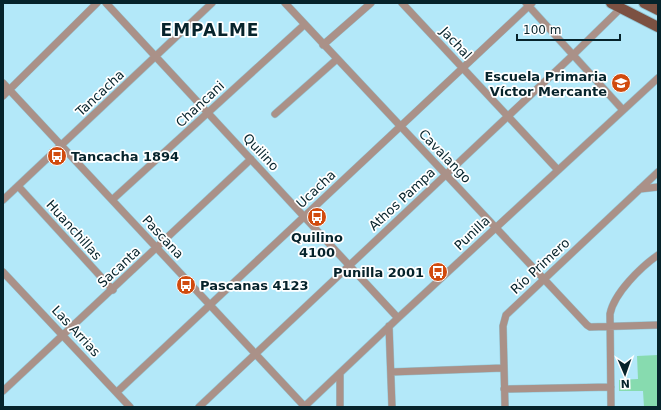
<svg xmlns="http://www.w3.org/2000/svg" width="661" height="410" font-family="'DejaVu Sans',sans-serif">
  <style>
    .green { fill: #87dbaf }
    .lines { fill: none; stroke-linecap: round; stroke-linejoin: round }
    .minor-casing { stroke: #94c5d4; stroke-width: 8 }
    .primary-casing { stroke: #94c5d4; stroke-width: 12 }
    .minor { stroke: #aa9188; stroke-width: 7 }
    .primary { stroke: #7c5142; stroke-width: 10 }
    .labels { text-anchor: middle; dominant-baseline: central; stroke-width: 3.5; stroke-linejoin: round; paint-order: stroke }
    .street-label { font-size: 13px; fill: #06232b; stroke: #fff }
    .poi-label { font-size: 13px; font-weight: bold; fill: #06232b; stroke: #fff; text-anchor: end }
    .district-label { font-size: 17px; font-weight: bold; letter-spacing: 1px; fill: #06232b; stroke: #fff }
  </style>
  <rect width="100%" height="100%" fill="#b3e8f9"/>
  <path class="green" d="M658 355V407H644L643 391H619V380L638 379 637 356Z"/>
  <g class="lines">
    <defs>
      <path id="minor" d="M106 3 398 318
        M285 3 587 325 590 327 658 325
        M402 3 558 170
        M526 3 623 110
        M323 45 371 3
        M3 83 305 407
        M3 96 97 3
        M275 114 337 59
        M18 186 113 290
        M640 189 658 187
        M3 200 212 3
        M112 200 304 25
        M3 272 130 407
        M389 326 392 407
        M391 372 503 368
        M340 373V407
        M504 389 611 387
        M3 391 251 159
        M117 392 532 3
        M199 407 573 55 621 8
        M304 407 398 318 658 78
        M505 407 503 326 506 315 658 172
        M611 407 610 314C614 293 641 267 658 255"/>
      <path id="primary" d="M611 3 658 27
        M644 3 658 10"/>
    </defs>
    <use href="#minor" class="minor-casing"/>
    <use href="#primary" class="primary-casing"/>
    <use href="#minor" class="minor"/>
    <use href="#primary" class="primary"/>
  </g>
  <defs>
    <symbol id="school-disc" viewBox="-11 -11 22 22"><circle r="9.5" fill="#d14b0e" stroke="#fff"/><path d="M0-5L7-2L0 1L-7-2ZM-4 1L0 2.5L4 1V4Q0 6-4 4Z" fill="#fff"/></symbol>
    <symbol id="bus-disc" viewBox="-11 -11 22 22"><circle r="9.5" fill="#d14b0e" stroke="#fff"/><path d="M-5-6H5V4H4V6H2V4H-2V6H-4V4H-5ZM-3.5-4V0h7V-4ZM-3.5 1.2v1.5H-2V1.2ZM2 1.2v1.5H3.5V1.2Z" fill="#fff"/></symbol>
  </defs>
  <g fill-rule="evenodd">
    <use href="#school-disc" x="610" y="72" width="22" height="22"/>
    <use href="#bus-disc" x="46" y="145" width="22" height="22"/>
    <use href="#bus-disc" x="306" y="206" width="22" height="22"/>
    <use href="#bus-disc" x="427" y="261" width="22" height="22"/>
    <use href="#bus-disc" x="175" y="274" width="22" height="22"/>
  </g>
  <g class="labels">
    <g class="street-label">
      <text transform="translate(456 43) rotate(47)">Jachal</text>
      <text transform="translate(100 93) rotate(-43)">Tancacha</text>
      <text transform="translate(200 104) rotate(-43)">Chancani</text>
      <text transform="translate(261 152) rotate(47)">Quilino</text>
      <text transform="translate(445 156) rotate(46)">Cavalango</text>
      <text transform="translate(316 189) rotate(-43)">Ucacha</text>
      <text transform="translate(402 199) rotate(-43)">Athos Pampa</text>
      <text transform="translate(74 230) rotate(48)">Huanchillas</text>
      <text transform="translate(472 233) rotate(-43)">Punilla</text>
      <text transform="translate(163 237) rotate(47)">Pascana</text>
      <text transform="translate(540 266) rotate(-43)">Río Primero</text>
      <text transform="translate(119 267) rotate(-43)">Sacanta</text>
      <text transform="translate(76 331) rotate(47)">Las Arrias</text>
    </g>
    <g class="poi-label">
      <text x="607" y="76">Escuela Primaria<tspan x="607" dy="15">Víctor Mercante</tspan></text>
      <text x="71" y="156" text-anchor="start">Tancacha 1894</text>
      <text x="317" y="237" text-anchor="middle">Quilino<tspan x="317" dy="15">4100</tspan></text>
      <text x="424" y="272">Punilla 2001</text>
      <text x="200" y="285" text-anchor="start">Pascanas 4123</text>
    </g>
    <g class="district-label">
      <text x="210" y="30">EMPALME</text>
    </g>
  </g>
  <rect width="661" height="410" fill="none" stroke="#06232b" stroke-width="8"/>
  <g transform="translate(625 374) rotate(178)" stroke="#ffffff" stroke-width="3" paint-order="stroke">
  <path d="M0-3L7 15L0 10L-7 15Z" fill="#06232b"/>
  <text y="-6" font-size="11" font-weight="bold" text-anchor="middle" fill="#06232b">N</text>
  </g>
  <path d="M517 34v6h103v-6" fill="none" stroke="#06232b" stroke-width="2"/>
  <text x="523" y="34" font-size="12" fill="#06232b" stroke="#ffffff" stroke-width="3" paint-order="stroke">100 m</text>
</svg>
